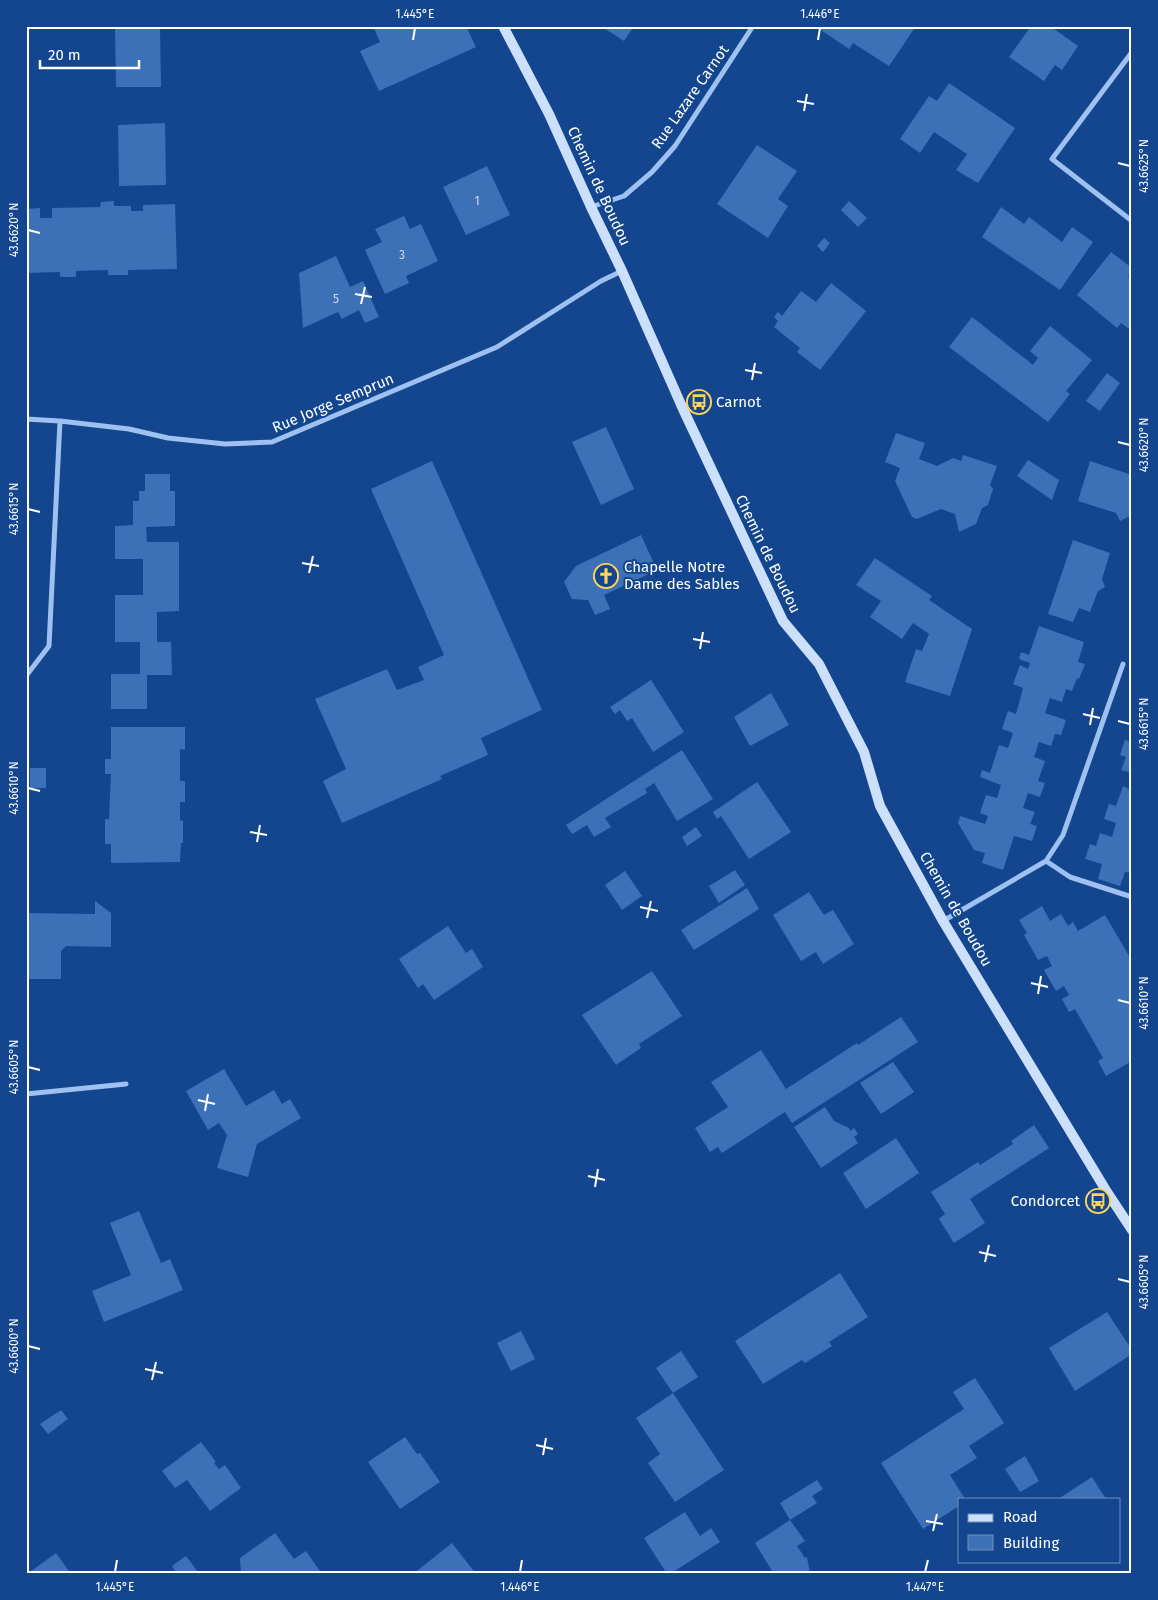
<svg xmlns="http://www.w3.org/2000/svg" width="1158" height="1600" font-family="'Fira Sans',sans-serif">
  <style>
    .building { fill: #3c70b7 }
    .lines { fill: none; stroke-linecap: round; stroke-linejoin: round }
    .street { stroke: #9ec1f1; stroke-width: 5 }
    .secondary { stroke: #ccdffb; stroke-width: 10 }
    .ticks { fill: none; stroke: #fff; stroke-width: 2 }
    .labels { text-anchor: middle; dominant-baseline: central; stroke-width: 4; stroke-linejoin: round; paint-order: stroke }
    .number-label { font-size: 12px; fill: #cedbed }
    .street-label { font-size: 15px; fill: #fff; stroke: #13468e }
    .poi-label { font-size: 15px; fill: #fff; stroke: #13468e; text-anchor: start }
    .neatline { fill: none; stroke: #fff; stroke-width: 2 }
    .ticks-label { font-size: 12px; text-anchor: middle; fill: #fff }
  </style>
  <rect width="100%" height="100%" fill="#13468e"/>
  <path class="building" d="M373 26H466L476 47 379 91 360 51 380 42Z
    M601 26H634L624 41Z
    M815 26H916L889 66 853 43 849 49Z
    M1031 26H1050L1078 46 1062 70 1055 65 1044 81 1009 57Z
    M160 28 161 87H116L115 29Z
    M949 83 1015 128 978 183 956 170 967 154 934 132 920 153 900 139 929 96 937 101Z
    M165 123 166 185 119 186 118 125Z
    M757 145 797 171 778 199 788 206 768 238 717 204Z
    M487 166 510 215 466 235 443 187Z
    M114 201V206H131V211H143V205L175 204 177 269 128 270V275H108V270L76 271V277H60V272L26 273V209L40 208V218H52V208L100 207 101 202Z
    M849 201 867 218 858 227 841 210Z
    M1001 207 1024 224 1029 217 1062 242 1072 227 1093 242 1060 290 982 237Z
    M404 216 410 229 421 224 438 261 406 276 409 283 385 294 365 250 382 242 375 229Z
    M824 238 830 243 823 252 817 246Z
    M1111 252 1132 268V271L1128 276 1132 279V331L1121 323 1117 328 1077 295Z
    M336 256 350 287 363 281 379 317 365 323 359 310 342 319 338 312 303 328 299 273Z
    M831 283 866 311 820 370 797 352 800 348 774 327 778 321 774 317 778 312 782 316 801 291 816 302Z
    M972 317 1033 365 1038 358 1030 351 1050 326 1092 360 1066 391 1070 394 1048 422 949 347Z
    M1107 373 1120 383 1100 411 1086 401Z
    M606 427 634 489 601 505 572 442Z
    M896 433 925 443 919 459 937 466 953 458 961 461 963 455 997 466 990 485 993 489 988 505 982 508 976 524 959 532 955 514 941 509 917 519 912 517 895 481 900 468 885 462Z
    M1028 460 1059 480 1052 500 1017 476Z
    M432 461 542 710 481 738 488 755 440 776 442 779 342 823 323 781 346 769 315 699 387 669 397 690 424 680 418 667 444 655 371 489Z
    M1090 461 1132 475V519L1128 517 1120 521 1116 513 1078 501Z
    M145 474H170V491H175V526L146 527 147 542H179V611L157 612V642H171L172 675H147V709H111V674H140V642H115V595H143V559H115V526L133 525V501H139V491H145Z
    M641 535 657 570 604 595 610 609 595 615 588 600 572 599 564 582 576 566Z
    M1073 540 1110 553 1102 579 1105 587 1098 591 1090 612 1079 608 1073 622 1048 614Z
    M875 558 932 596 929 600 972 629 950 696 905 682 916 649 922 651 929 634 913 623 902 639 870 617 881 601 856 585Z
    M1039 626 1084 642 1078 662 1085 664 1079 679 1077 678 1072 691 1066 689 1062 702 1050 698 1045 713 1066 720 1061 735 1055 734 1051 746 1039 742 1034 757 1045 761 1038 781 1045 783 1040 797 1028 793 1023 808 1035 812 1030 824 1037 826 1032 841 1014 836 1003 870 982 863 985 853 974 850 958 823 960 816 985 824 988 816 980 813 986 795 997 798 1001 785 980 777 982 770 990 773 999 745 1008 748 1013 733 1002 729 1008 711 1016 714 1023 688 1013 684 1020 665 1028 669 1030 663 1019 659 1021 652 1029 655Z
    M651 680 684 732 653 752 632 718 627 721 620 710 615 714 610 707Z
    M771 693 789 725 750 746 734 717Z
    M111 727H185V750L180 749V781H185V802H180V820L183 821V843H181L180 862 111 863V844H105V819H109L111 774H105V759H111Z
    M1125 740 1132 742V773L1121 770 1126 757 1120 755Z
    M682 750 713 799 677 821 654 783 645 789 647 793 605 818 611 827 594 837 587 825 572 834 566 825Z
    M30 768H46V788H30Z
    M1132 780V873L1125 872 1120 886 1098 879 1102 864 1085 859 1090 844 1096 846 1100 833 1112 837 1116 823 1104 819 1109 804 1116 806 1123 786 1129 789Z
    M757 782 791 832 749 859 721 816 717 819 713 812Z
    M696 827 702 836 687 846 682 837Z
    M735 870 745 885 719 903 709 886Z
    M625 871 642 896 622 910 605 885Z
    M747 888 759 909 694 950 681 930Z
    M809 892 824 915 833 910 854 944 823 964 816 952 801 961 773 915Z
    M95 901 111 913V947L66 946 61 951V979H26V913L95 914Z
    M1042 906 1050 921 1061 914 1068 926 1073 922 1078 931 1105 915 1132 961V1061L1106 1076 1098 1061 1103 1058 1075 1009 1069 1012 1062 999 1069 995 1064 986 1056 991 1044 970 1052 966 1047 956 1038 960 1024 935 1027 933 1019 920Z
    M448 926 466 953 472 949 483 967 434 1000 423 984 418 988 399 959Z
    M652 971 682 1016 639 1044 641 1048 616 1065 582 1015Z
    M901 1017 918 1042 792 1123 785 1112 722 1153 718 1147 710 1152 695 1128 728 1107 711 1082 761 1050 786 1089 857 1043 858 1045Z
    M893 1062 914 1092 881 1114 860 1083Z
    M224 1069 246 1106 274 1090 282 1104 290 1099 301 1118 257 1144 248 1177 217 1168 227 1135 219 1123 208 1130 186 1091Z
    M825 1107 834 1121 849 1128 850 1131 854 1128 858 1134 854 1137 858 1143 821 1168 794 1127Z
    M1034 1125 1049 1148 970 1199 985 1223 954 1243 939 1219 945 1214 931 1192 978 1162 980 1165 1013 1144 1011 1141Z
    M896 1138 919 1173 866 1209 843 1173Z
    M139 1211 161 1263 170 1259 183 1290 104 1322 92 1291 131 1275 110 1223Z
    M840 1273 868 1317 829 1342 832 1346 805 1363 802 1360 763 1384 735 1341Z
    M1107 1312 1132 1350V1354L1075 1391 1049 1348Z
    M521 1331 535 1359 511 1371 497 1343Z
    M681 1351 698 1377 673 1393 656 1368Z
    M975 1378 1004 1423 969 1446 977 1458 950 1475 965 1499H959V1506L923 1529 881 1463 964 1409 953 1392Z
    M673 1393 724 1470 675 1502 648 1463 660 1454 636 1418Z
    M61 1410 68 1419 48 1434 40 1424Z
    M405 1437 417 1454 420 1453 440 1482 400 1509 368 1462Z
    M201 1442 216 1462 214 1463 219 1469 225 1465 241 1488 210 1511 187 1480 175 1488 162 1471Z
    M1025 1456 1039 1481 1020 1492 1005 1469Z
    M1092 1477 1106 1499H1058Z
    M817 1480 823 1489 812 1496 817 1503 790 1520 780 1503Z
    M685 1512 700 1536 711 1528 720 1542 670 1574H667L644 1538Z
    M790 1520 805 1541 797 1546 805 1558 807 1557 810 1574H774L755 1543Z
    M275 1533 294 1559 306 1551 322 1574H241L240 1558Z
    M452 1543 476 1574H413L442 1551Z
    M56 1553 71 1574H27L34 1569Z
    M186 1556 198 1572 196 1574H177L172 1566Z"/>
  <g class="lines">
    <path class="street" d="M1132 52 1052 159 1132 221
      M591 207 624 196 652 172 675 146 753 26
      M26 419 60 421 129 429 168 438 225 444 272 442 497 347 601 281 622 271
      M26 676 49 646 60 421
      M1046 861 1070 877 1132 897
      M943 921 1046 861 1063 835 1123 664
      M26 1094 126 1084"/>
    <path class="secondary" d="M503 26 549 114 591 207 622 271 683 409 783 621 819 664 864 752 880 806 943 921 1107 1192 1132 1230"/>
  </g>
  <path class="ticks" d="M413 40 415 28M818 40 820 28M797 101 814 104M804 111 807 94M1118 163 1130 166M28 230 40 233M355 294 372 297M361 304 365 287M745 370 762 373M752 380 755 363M1118 442 1130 445M28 509 40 512M302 563 319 566M309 573 313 556M693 639 710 642M700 649 703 632M1083 714 1100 718M1118 721 1130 724M1090 725 1093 708M28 788 40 791M250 832 267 835M257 842 260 825M640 907 658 911M647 918 651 901M1031 983 1048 987M1038 994 1041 976M1118 1000 1130 1003M28 1067 40 1070M198 1100 215 1104M205 1111 208 1094M588 1176 605 1180M595 1187 598 1169M979 1252 996 1256M985 1262 989 1245M1118 1279 1130 1282M28 1346 40 1349M145 1369 163 1373M152 1380 156 1362M536 1445 553 1449M543 1455 546 1438M926 1521 943 1524M933 1531 937 1514M115 1572 117 1560M520 1572 522 1560M925 1572 928 1560"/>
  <defs>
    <symbol id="bus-ring" viewBox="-11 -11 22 22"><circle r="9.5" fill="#13468e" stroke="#ffd45d" stroke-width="1.5"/><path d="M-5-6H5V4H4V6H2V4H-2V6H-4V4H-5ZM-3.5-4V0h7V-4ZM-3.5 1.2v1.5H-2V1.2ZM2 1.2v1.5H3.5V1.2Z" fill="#ffd45d"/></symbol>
    <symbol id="church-ring" viewBox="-11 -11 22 22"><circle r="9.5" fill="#13468e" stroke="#ffd45d" stroke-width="1.5"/><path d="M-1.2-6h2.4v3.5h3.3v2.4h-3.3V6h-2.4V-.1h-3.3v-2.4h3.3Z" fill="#ffd45d"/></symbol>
  </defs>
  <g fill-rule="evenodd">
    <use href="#bus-ring" x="685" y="388" width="28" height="28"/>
    <use href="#church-ring" x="592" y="562" width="28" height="28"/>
    <use href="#bus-ring" x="1084" y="1187" width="28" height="28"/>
  </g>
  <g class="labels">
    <g class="number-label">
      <text x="477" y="201">1</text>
      <text x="402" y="255">3</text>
      <text x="336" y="299">5</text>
    </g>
    <g class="street-label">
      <text transform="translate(690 97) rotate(-55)">Rue Lazare Carnot</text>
      <text transform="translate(599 186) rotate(65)">Chemin de Boudou</text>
      <text transform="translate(333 403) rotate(-23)">Rue Jorge Semprun</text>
      <text transform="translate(768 554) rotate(64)">Chemin de Boudou</text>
      <text transform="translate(956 909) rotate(60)">Chemin de Boudou</text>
    </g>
    <g class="poi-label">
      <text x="716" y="402">Carnot</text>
      <text x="624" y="567">Chapelle Notre<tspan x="624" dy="17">Dame des Sables</tspan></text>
      <text x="1080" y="1201" text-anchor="end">Condorcet</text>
    </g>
  </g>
  <rect width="1158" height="1600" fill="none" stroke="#13468e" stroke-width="55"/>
  <rect x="958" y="1498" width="162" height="65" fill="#13468e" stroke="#7190bb"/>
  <rect x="968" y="1514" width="25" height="8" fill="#ccdffb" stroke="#7190bb"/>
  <text x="1003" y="1522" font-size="15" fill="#ffffff">Road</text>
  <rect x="968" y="1535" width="25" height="15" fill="#3c70b7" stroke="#7190bb"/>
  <text x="1003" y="1548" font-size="15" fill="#ffffff">Building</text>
  <path d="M40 60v8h99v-8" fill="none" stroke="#ffffff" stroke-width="2.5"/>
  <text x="48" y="60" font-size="15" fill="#ffffff" stroke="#13468e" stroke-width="4" paint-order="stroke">20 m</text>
  <rect x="28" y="28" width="1102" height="1544" class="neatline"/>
  <g class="ticks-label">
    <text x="415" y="18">1.445°E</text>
    <text x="820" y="18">1.446°E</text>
    <text transform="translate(1144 166) rotate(-90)" y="4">43.6625°N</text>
    <text transform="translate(14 230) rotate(-90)" y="4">43.6620°N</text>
    <text transform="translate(1144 445) rotate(-90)" y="4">43.6620°N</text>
    <text transform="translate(14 509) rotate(-90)" y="4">43.6615°N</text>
    <text transform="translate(1144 724) rotate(-90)" y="4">43.6615°N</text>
    <text transform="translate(14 788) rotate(-90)" y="4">43.6610°N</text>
    <text transform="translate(1144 1003) rotate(-90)" y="4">43.6610°N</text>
    <text transform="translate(14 1067) rotate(-90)" y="4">43.6605°N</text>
    <text transform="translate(1144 1282) rotate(-90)" y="4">43.6605°N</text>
    <text transform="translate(14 1346) rotate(-90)" y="4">43.6600°N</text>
    <text x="115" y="1591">1.445°E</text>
    <text x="520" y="1591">1.446°E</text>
    <text x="925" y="1591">1.447°E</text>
  </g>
</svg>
